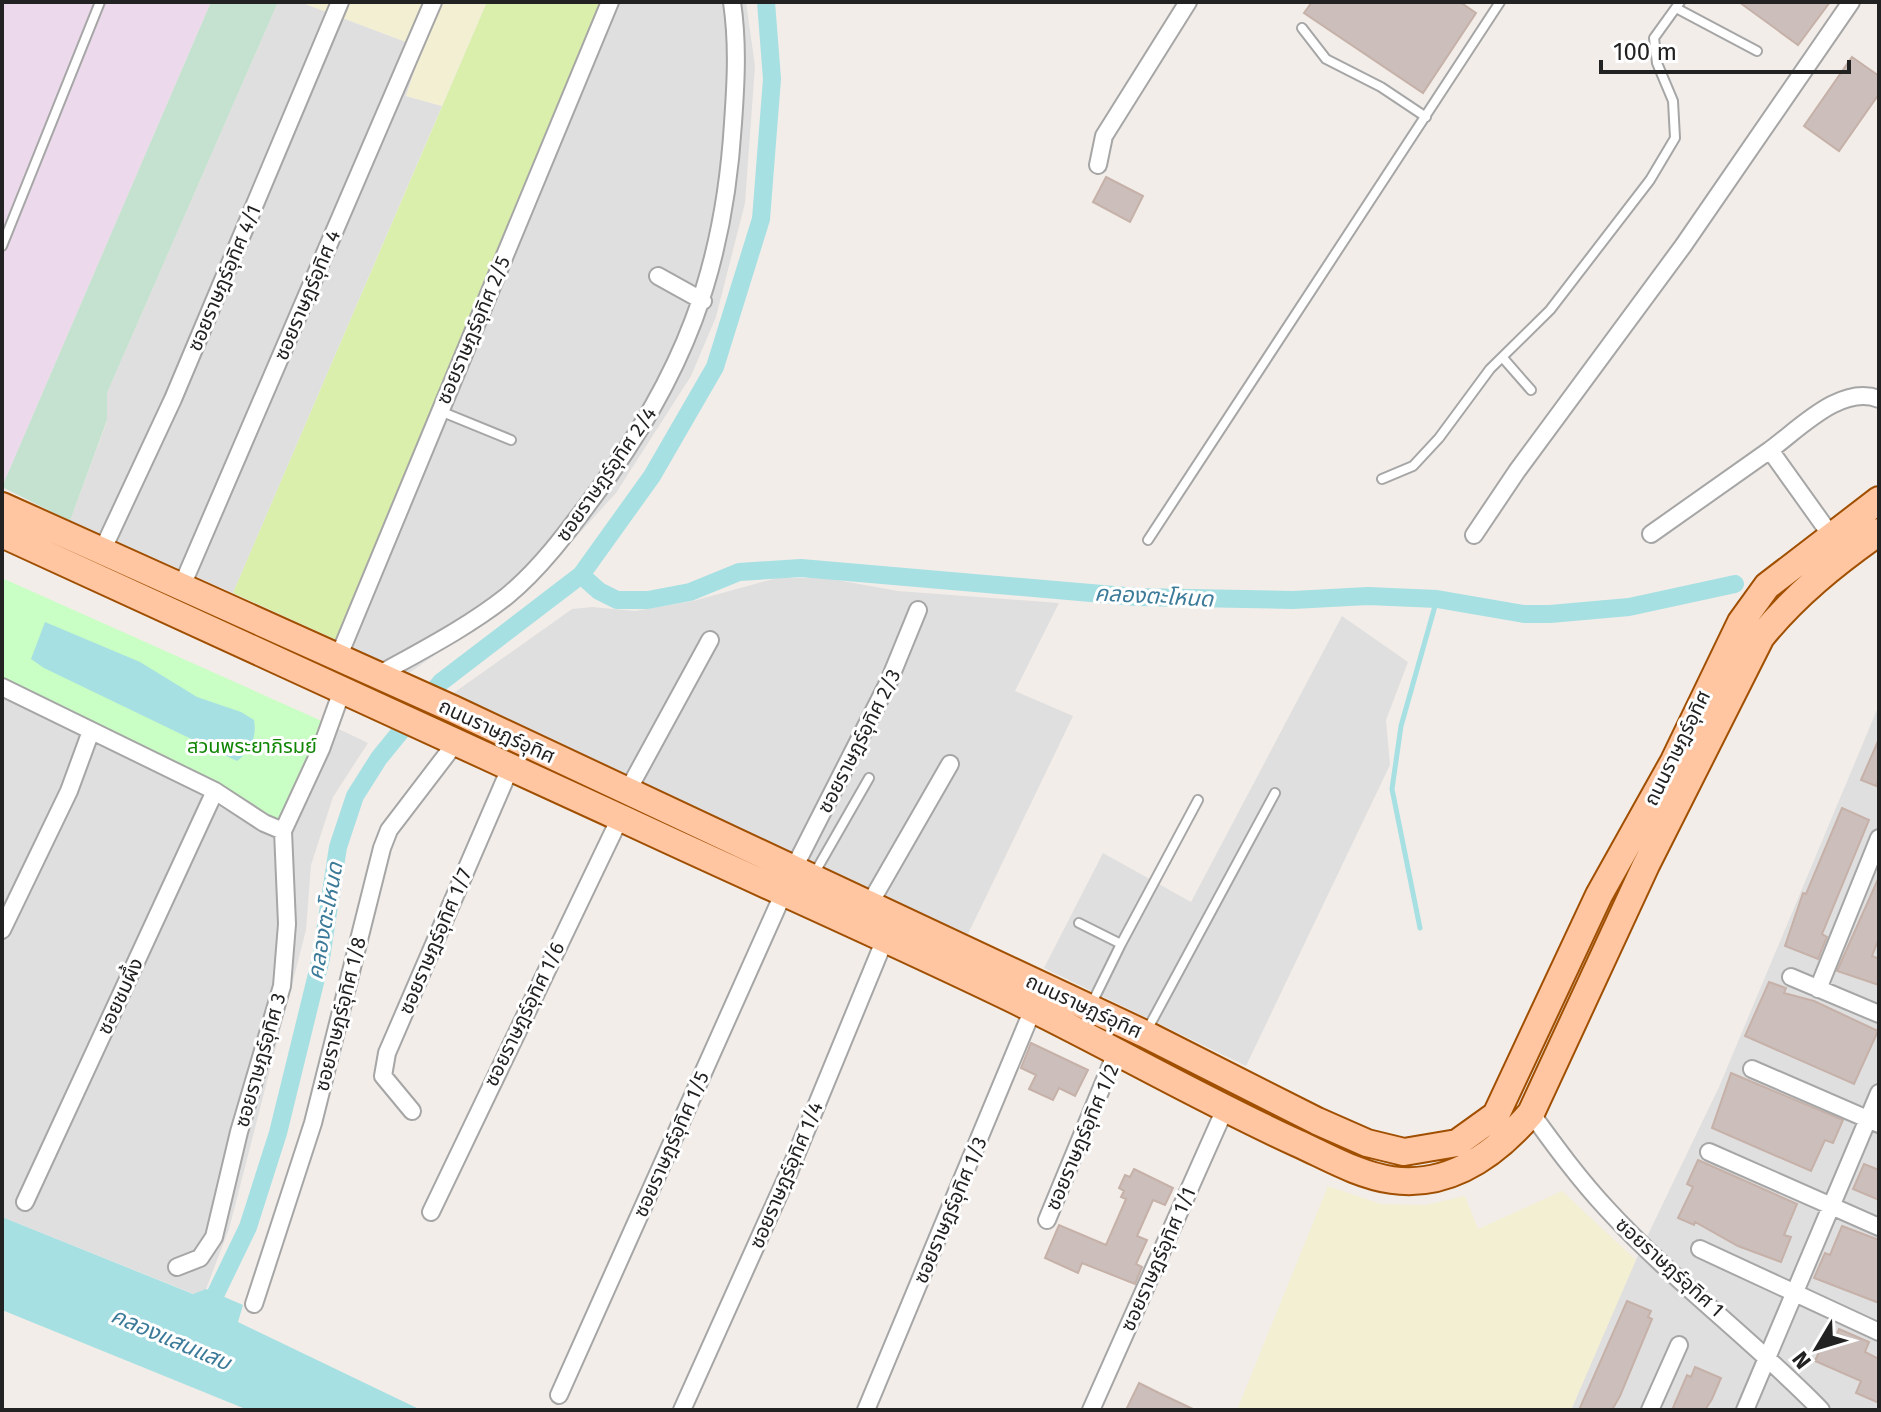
<svg xmlns="http://www.w3.org/2000/svg" width="1881" height="1412" font-family="'Fira Sans','Noto Sans Thai',sans-serif">
  <style>
    .residential { fill: #e0dfdf }
    .industrial { fill: #ecdaec }
    .farmland { fill: #f2efd3 }
    .grass { fill: #d9efab }
    .wetland { fill: #c4e2cf }
    .park { fill: #c9fec4 }
    .water { fill: #a6e0e3 }
    .lines { fill: none; stroke-linecap: round; stroke-linejoin: round }
    .stream { stroke: #a6e0e3; stroke-width: 5 }
    .canal { stroke: #a6e0e3; stroke-width: 18 }
    .building { fill: #cbbebb; stroke: #c6b1a9; stroke-width: 2 }
    .service-casing { stroke: #a6a6a6; stroke-width: 12 }
    .minor-casing { stroke: #a6a6a6; stroke-width: 20 }
    .primary-casing { stroke: #a04f00; stroke-width: 30 }
    .service { stroke: #fff; stroke-width: 8 }
    .minor { stroke: #fff; stroke-width: 16 }
    .primary { stroke: #ffc6a1; stroke-width: 26 }
    .labels { text-anchor: middle; dominant-baseline: central; stroke-width: 6; stroke-linejoin: round; paint-order: stroke }
    .street-label { font-size: 20px; fill: #222; stroke: #fff }
    .park-label { font-size: 20px; fill: #108604; stroke: #fff }
    .water-label { font-size: 22px; font-style: italic; fill: #3b7a98; stroke: #fff }
  </style>
  <rect width="100%" height="100%" fill="#f2ede8"/>
  <path class="residential" d="M278 2H300L422 48 406 96 442 106 233 593 70 521 107 421V393Z
    M612 2H746L755 66 745 203 716 317 691 376 616 493 527 591 399 680 339 641Z
    M777 578H826L898 591 1059 603 1015 691 1073 716 968 934 638 790 453 697 455 692 572 609 592 607 635 611 693 601Z
    M1342 616 1408 662 1386 720 1390 765 1246 1066 1044 968 1103 853 1191 902Z
    M2 680 281 818 324 722 368 743 333 797 311 865 306 930 229 1229 206 1289 194 1294 2 1217Z
    M1879 705V1410H1571L1630 1272 1719 1087Z"/>
  <path class="industrial" d="M2 2H211L2 487Z"/>
  <path class="farmland" d="M300 2H487L442 106 406 96 422 48Z
    M1328 1186 1381 1204 1425 1205 1465 1196 1478 1229 1562 1191 1636 1260 1571 1410H1237Z"/>
  <path class="grass" d="M487 2H612L339 641 233 593Z"/>
  <path class="wetland" d="M211 2H278L107 393V420L70 521 2 487Z"/>
  <path class="park" d="M2 578 324 722 281 818 274 821 2 680Z"/>
  <path class="water" d="M45 622 140 662 197 697 241 712 254 720C257 737 251 751 237 761L44 668 31 659Z
    M2 1217 193 1294 206 1289 243 1305 238 1322 421 1410H248L2 1310Z"/>
  <g class="lines">
    <path class="stream" d="M1420 928 1392 789 1401 726 1437 599"/>
    <path class="canal" d="M581 575 599 591 617 600H648L690 592 739 572 801 568 1137 597 1293 600 1368 596 1437 599 1524 614H1550L1629 607 1735 584
      M206 1314 248 1227 278 1133 321 958 338 847 355 796 379 758 441 682 581 575 652 476 715 367 761 219 772 79 766 2"/>
  </g>
  <path class="building" d="M1312 2H1460L1476 13 1423 93 1304 13Z
    M1739 2H1830L1798 45Z
    M1852 57 1879 76V94L1839 151 1804 126Z
    M1106 177 1143 196 1130 222 1093 202Z
    M1879 739V778L1876 786 1861 780Z
    M1842 808 1869 820 1822 934 1827 937 1818 959 1785 946 1803 893 1806 894Z
    M1879 877V938L1872 956 1879 959V985L1837 971Z
    M1769 982 1786 988 1784 993 1814 1001 1878 1031 1854 1084 1745 1036Z
    M1031 1043 1088 1070 1075 1096 1059 1088 1053 1100 1029 1089 1036 1075 1021 1068Z
    M1731 1073 1843 1120 1833 1143 1825 1140 1811 1171 1712 1128Z
    M1698 1160 1797 1204 1784 1235 1791 1237 1781 1262 1738 1246 1695 1222 1694 1225 1678 1218 1693 1187 1687 1184Z
    M1864 1164 1879 1170V1200L1853 1189Z
    M1134 1169 1173 1188 1165 1205 1153 1200 1137 1236 1147 1240 1136 1264 1142 1267 1135 1284 1082 1263 1078 1273 1045 1258 1059 1225 1106 1245 1126 1199 1121 1197 1124 1191 1119 1188 1125 1175 1130 1177Z
    M1842 1226 1879 1240V1303L1814 1278 1825 1253 1830 1255Z
    M1627 1301 1651 1311 1648 1317 1652 1319 1620 1396 1612 1410H1579Z
    M1839 1329 1869 1342 1865 1352 1879 1359V1403L1856 1393 1861 1381 1815 1361 1824 1340 1833 1343Z
    M1695 1367 1721 1378 1712 1399 1705 1410H1672L1687 1375 1691 1377Z
    M1139 1383 1159 1393 1195 1410H1126Z"/>
  <g class="lines">
    <defs>
      <path id="service" d="M1676 8 1757 51
        M1302 28 1326 59 1381 87 1426 117
        M2 246 100 2
        M1503 358 1531 390
        M440 411 511 440
        M1382 479 1413 466 1439 438 1490 369 1550 310 1650 180 1675 138 1673 101 1657 63 1654 38 1680 2
        M1148 540 1500 2
        M814 874 869 778
        M1079 923 1121 944 1091 1005
        M1121 944 1198 800
        M1146 1032 1275 793"/>
      <path id="minor" d="M1098 165 1104 136 1188 2
        M658 276 703 301
        M1770 450C1799 429 1841 384 1879 399
        M1651 534 1770 450 1830 534
        M1474 535 1517 471 1683 246 1851 2
        M102 551 173 399 340 2
        M181 588 433 2
        M338 658 610 2
        M378 675C421 651 468 627 507 596 541 568 568 531 594 496 683 377 724 271 733 123 736 81 738 43 732 2
        M2 687 215 791 264 823 283 831
        M627 792 710 640
        M793 870 889 681 918 610
        M869 905 950 764
        M2 930 69 791 91 731
        M1791 977 1879 1014
        M1818 989 1879 838
        M1752 1069 1879 1124
        M412 1111 383 1076 387 1053 511 766
        M1531 1113C1555 1146 1579 1179 1607 1209 1673 1281 1753 1340 1821 1410
        M1709 1152 1879 1227
        M25 1202 215 791
        M431 1212 620 818
        M1047 1220 1116 1053
        M1700 1249 1879 1332
        M177 1267 200 1258 214 1237 239 1132 282 986 287 924 283 831 321 749 343 688
        M254 1304 313 1123 382 848 389 830 457 741
        M559 1395 784 892
        M682 1410 789 1172 885 939
        M866 1410 1033 1009
        M1091 1410 1225 1109
        M1650 1410 1679 1345
        M1745 1410 1879 1093"/>
      <path id="primary" d="M2 506 453 709 1145 1034 1317 1121 1367 1143 1404 1152 1457 1143 1496 1115 1599 895 1674 761 1741 622 1767 586 1879 500
        M2 534C209 628 415 723 621 818 758 882 896 942 1031 1008 1120 1052 1207 1102 1297 1143 1328 1157 1358 1175 1392 1180 1450 1188 1496 1154 1531 1113L1646 865 1761 637C1795 595 1835 563 1879 532"/>
    </defs>
    <use href="#service" class="service-casing"/>
    <use href="#minor" class="minor-casing"/>
    <use href="#primary" class="primary-casing"/>
    <use href="#service" class="service"/>
    <use href="#minor" class="minor"/>
    <use href="#primary" class="primary"/>
  </g>
  <g class="labels">
    <g class="street-label">
      <text transform="translate(224 278) rotate(-67)">ซอยราษฎร์อุทิศ 4/1</text>
      <text transform="translate(307 295) rotate(-67)">ซอยราษฎร์อุทิศ 4</text>
      <text transform="translate(473 330) rotate(-67)">ซอยราษฎร์อุทิศ 2/5</text>
      <text transform="translate(606 474) rotate(-55)">ซอยราษฎร์อุทิศ 2/4</text>
      <text transform="translate(497 731) rotate(25)">ถนนราษฎร์อุทิศ</text>
      <text transform="translate(859 741) rotate(-63)">ซอยราษฎร์อุทิศ 2/3</text>
      <text transform="translate(1677 748) rotate(-64)">ถนนราษฎร์อุทิศ</text>
      <text transform="translate(435 941) rotate(-67)">ซอยราษฎร์อุทิศ 1/7</text>
      <text transform="translate(120 996) rotate(-65)">ซอยชมผึ้ง</text>
      <text transform="translate(1084 1006) rotate(25)">ถนนราษฎร์อุทิศ</text>
      <text transform="translate(340 1014) rotate(-76)">ซอยราษฎร์อุทิศ 1/8</text>
      <text transform="translate(524 1014) rotate(-64)">ซอยราษฎร์อุทิศ 1/6</text>
      <text transform="translate(260 1060) rotate(-74)">ซอยราษฎร์อุทิศ 3</text>
      <text transform="translate(1082 1137) rotate(-67)">ซอยราษฎร์อุทิศ 1/2</text>
      <text transform="translate(671 1144) rotate(-66)">ซอยราษฎร์อุทิศ 1/5</text>
      <text transform="translate(786 1175) rotate(-67)">ซอยราษฎร์อุทิศ 1/4</text>
      <text transform="translate(950 1210) rotate(-67)">ซอยราษฎร์อุทิศ 1/3</text>
      <text transform="translate(1158 1259) rotate(-66)">ซอยราษฎร์อุทิศ 1/1</text>
      <text transform="translate(1670 1267) rotate(42)">ซอยราษฎร์อุทิศ 1</text>
    </g>
    <g class="park-label">
      <text x="252" y="746">สวนพระยาภิรมย์</text>
    </g>
    <g class="water-label">
      <text transform="translate(1154 596) rotate(3)">คลองตะโหนด</text>
      <text transform="translate(325 921) rotate(-80)">คลองตะโหนด</text>
      <text transform="translate(171 1339) rotate(23)">คลองแสนแสบ</text>
    </g>
  </g>
  <rect width="1881" height="1412" fill="none" stroke="#222222" stroke-width="8"/>
  <g transform="translate(1817 1348) rotate(232)" stroke="#ffffff" stroke-width="6" paint-order="stroke">
  <path d="M0-6L14 30L0 20L-14 30Z" fill="#222222"/>
  <text y="-12" font-size="22" font-weight="bold" text-anchor="middle" fill="#222222">N</text>
  </g>
  <path d="M1601 60v12h248v-12" fill="none" stroke="#222222" stroke-width="4"/>
  <text x="1613" y="60" font-size="24" fill="#222222" stroke="#ffffff" stroke-width="6" paint-order="stroke">100 m</text>
</svg>
